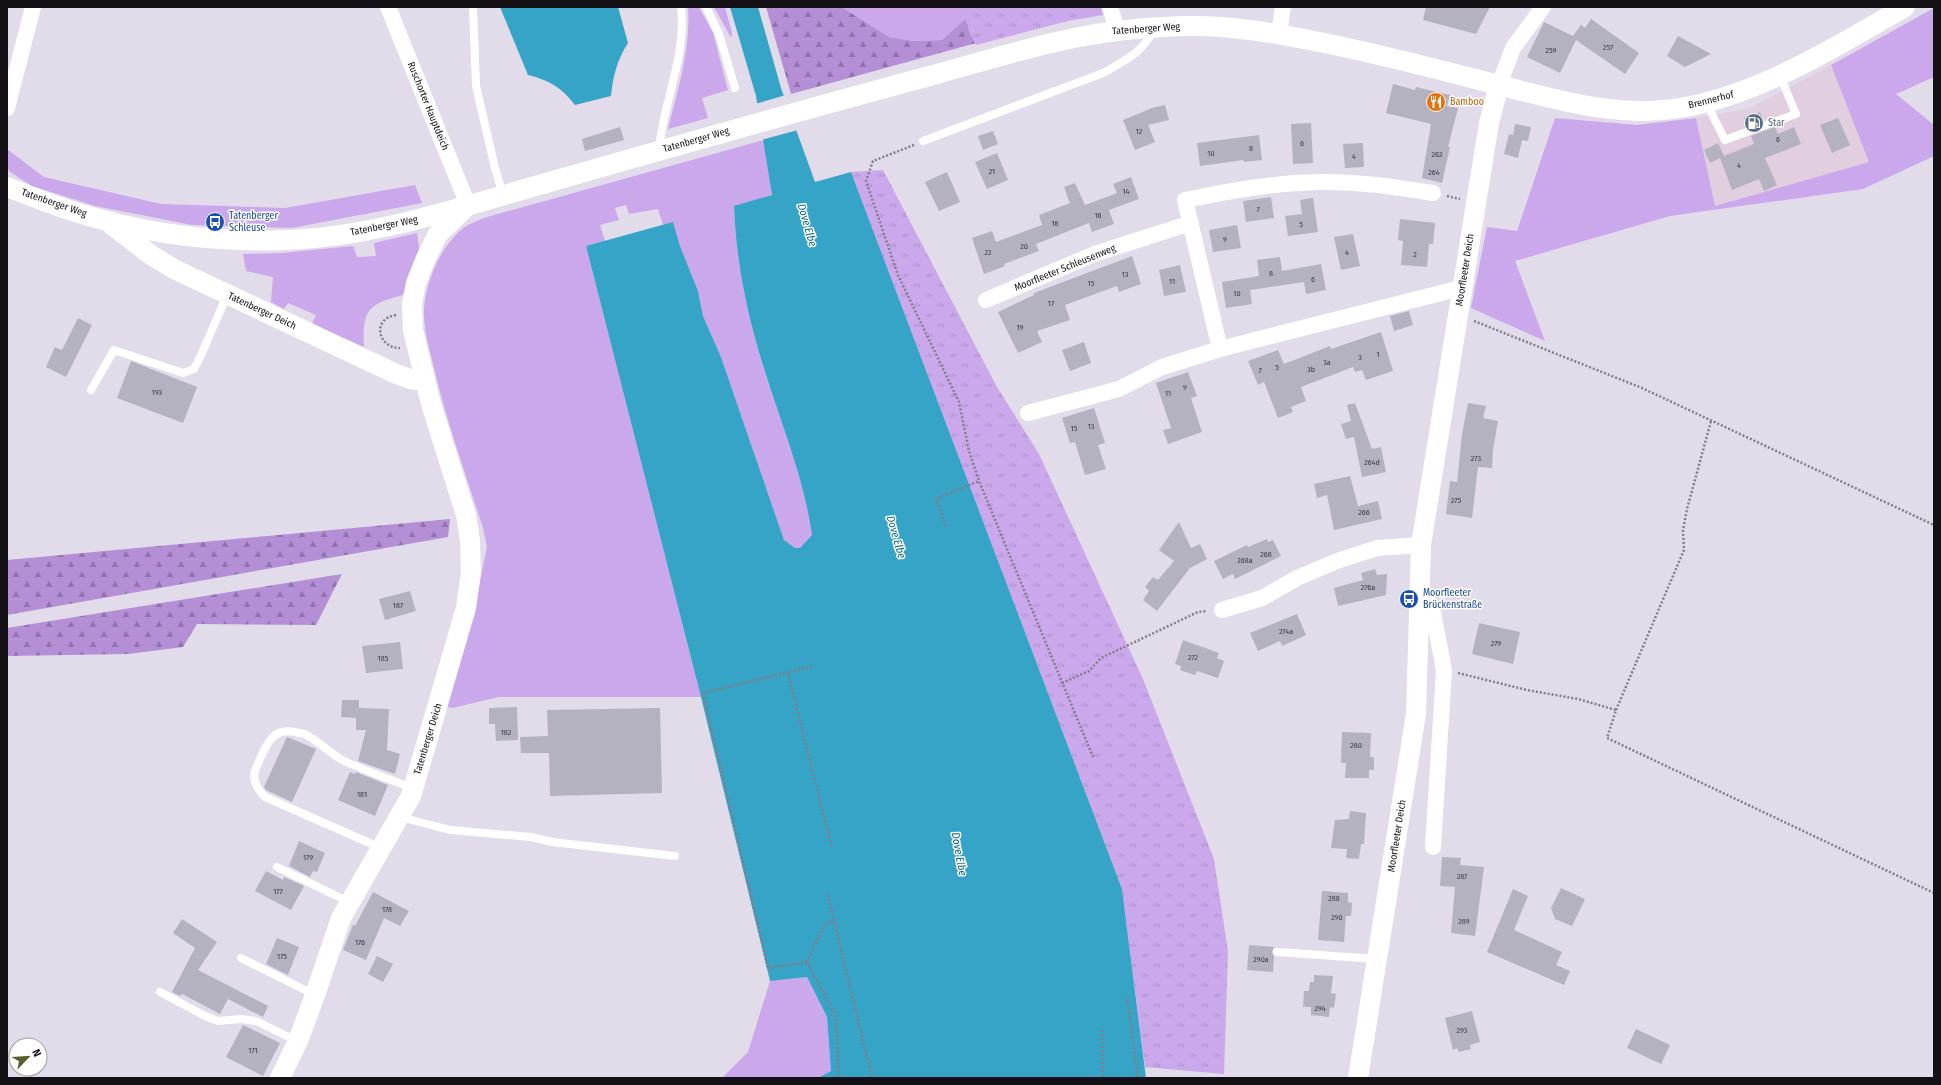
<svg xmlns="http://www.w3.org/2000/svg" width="1941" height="1085" font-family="'Fira Sans Condensed',sans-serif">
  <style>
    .commercial { fill: #e1cede }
    .green { fill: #caa8eb }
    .forest { fill: url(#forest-firs) }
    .park { fill: url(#park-tufts) }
    .water { fill: #36a4c6 }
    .pier { fill: #e2dbea }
    .building { fill: #b4b2c1 }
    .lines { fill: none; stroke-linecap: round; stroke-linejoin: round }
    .path { stroke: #827d87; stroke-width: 2.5; stroke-dasharray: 2 2; stroke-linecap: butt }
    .service { stroke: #fff; stroke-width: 8 }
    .minor { stroke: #fff; stroke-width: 16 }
    .tertiary { stroke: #fff; stroke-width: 20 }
    .labels { text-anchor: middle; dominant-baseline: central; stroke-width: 3; stroke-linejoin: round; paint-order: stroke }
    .number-label { font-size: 8px; fill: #3c3941 }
    .street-label { font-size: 10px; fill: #141116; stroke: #fff }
    .food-label { font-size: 10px; fill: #c56008; stroke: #fff; text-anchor: start }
    .service-label { font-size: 10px; fill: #4e5e75; stroke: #fff; text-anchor: start }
    .transit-label { font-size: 10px; fill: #164399; stroke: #fff; text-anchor: start }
    .water-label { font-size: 11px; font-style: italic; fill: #076179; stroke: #fff }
  </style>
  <defs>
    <pattern id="forest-firs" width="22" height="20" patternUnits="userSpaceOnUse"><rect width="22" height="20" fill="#b48fd6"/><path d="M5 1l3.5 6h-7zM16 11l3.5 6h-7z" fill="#9173ad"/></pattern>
    <pattern id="park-tufts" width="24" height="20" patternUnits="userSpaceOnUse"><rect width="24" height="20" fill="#caa8eb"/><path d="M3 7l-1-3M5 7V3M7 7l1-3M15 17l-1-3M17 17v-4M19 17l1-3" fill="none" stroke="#ad90c9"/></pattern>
  </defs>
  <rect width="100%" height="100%" fill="#e2dbea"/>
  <path class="commercial" d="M1831 65 1870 162 1715 206 1696 118 1750 108Z"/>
  <path class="green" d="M688 7H699L713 33 728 90 702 98 708 118 668 129C678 89 691 48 688 7Z
    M714 7H725L732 33 731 38Z
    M842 7H987L973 12 942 40 913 41 889 37Z
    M1051 7H1101L1103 15 1038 26Z
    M1934 8V77L1896 94 1934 125V156L1863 189 1670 216 1515 261 1545 341 1471 308 1487 227 1517 231 1555 118 1637 125 1696 118 1715 206 1869 162 1831 65Z
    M760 141H764L772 195 734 207C736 264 748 318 765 373 782 426 804 479 812 535L800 548H795L784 540 721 357 703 316 698 291 680 246 673 223 663 225 658 209 629 214 626 205 615 208 619 220 600 225 605 241 586 246 701 697H499L452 708 445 706 478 591 487 547 483 528C466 475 447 423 434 368 429 347 421 322 425 300 429 274 445 239 468 225 474 222 481 219 487 217Z
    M7 149 44 177 161 204 285 208 415 185 422 203 292 228 192 225 95 206 32 186 10 172 7 167Z
    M417 233 419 249 403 295C368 304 362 310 364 347L312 324 316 315 288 303 284 309 271 302 273 277 246 271 243 254 282 253 353 246 357 257 376 256 374 243Z
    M807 977 827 1017 831 1071 818 1078H722L748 1052 770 981Z"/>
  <path class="forest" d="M766 7H842L889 37 913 41 942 40 973 12 1038 26 791 94Z
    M450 519 448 537 7 615V560Z
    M342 574 316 625 197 624 183 647 128 654 7 656V628Z"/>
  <path class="park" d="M962 7H1086L1087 13 1071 20 976 45 970 34Z
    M883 170 997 387 1039 454 1143 679 1214 859 1228 952 1224 1074 1145 1067 1122 889 851 172Z"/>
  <path class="water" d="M500 7H618L628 43C617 60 613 76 611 96L575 105C562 88 549 80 528 75Z
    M730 7H758L781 88 815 182 851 172 1122 889 1146 1078H818L831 1071 827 1017 807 977 770 981 701 697 586 246 673 222 680 246 698 291 703 316 721 357 784 540 795 548H800L812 535C804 479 782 426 765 372 748 318 736 264 734 206L772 195 756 96Z"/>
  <path class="pier" d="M786 95 798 130 761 140 755 104Z"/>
  <path class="building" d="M1426 7H1490L1476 34 1423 20Z
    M1591 19 1639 53 1625 74 1576 40 1560 73 1527 57 1544 22 1573 36 1581 25 1585 28Z
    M1678 36 1711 54 1685 67 1667 56Z
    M1393 84 1415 90 1416 87 1450 95 1447 106 1458 108 1448 147H1450L1442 183 1422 178 1431 124 1386 113Z
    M1165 105 1169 120 1148 125 1155 142 1135 150 1123 120 1152 108Z
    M1760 112 1763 120 1747 126 1744 118Z
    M1838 118 1850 145 1832 153 1820 125Z
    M1311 123 1313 163 1293 164 1291 124Z
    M1515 124 1531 127 1528 141 1522 140 1518 158 1504 154 1509 134 1513 135Z
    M620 127 624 140 585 151 582 139Z
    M1775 127 1778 134 1794 127 1801 144 1765 158 1777 185 1764 191 1759 179 1732 190 1720 158 1710 163 1704 150 1718 143 1724 156 1754 144 1751 136Z
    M993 131 998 144 983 150 978 136Z
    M1259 135 1262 160 1244 162 1243 160 1200 166 1197 143Z
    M1363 143 1364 167 1345 168 1343 144Z
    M997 153 1008 180 987 189 975 162Z
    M947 172 960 202 939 211 925 182Z
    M1131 177 1139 199 1109 210 1114 224 1092 232 1089 223 1036 244 1039 251 1004 264 1005 266 984 274 972 238 992 231 996 242 1042 225 1039 215 1070 203 1064 187 1075 183 1085 205 1117 193 1113 184Z
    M1271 197 1274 218 1246 222 1243 201Z
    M1313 198 1318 232 1288 236 1285 216 1302 214 1300 200Z
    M1400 219 1435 223 1433 244H1429L1427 267 1401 265 1403 241 1398 240Z
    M1237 225 1241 248 1213 252 1209 230Z
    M1353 234 1360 266 1341 270 1334 237Z
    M1132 256 1141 284 1119 292 1117 286 1065 305 1070 320 1037 331 1042 342 1018 353 998 312 1034 295V293Z
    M1280 257 1282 271 1321 264 1326 290 1306 294 1304 282 1250 290 1252 304 1226 308 1222 282 1259 276 1257 260Z
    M1180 265 1186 292 1164 296 1159 270Z
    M1409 311 1413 325 1394 331 1390 316Z
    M78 318 92 325 66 377 46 367 55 347 62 350Z
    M1381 332 1393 371 1366 380 1362 370 1355 372 1353 367 1301 387 1306 401 1291 407 1293 412 1278 418 1264 382 1258 385 1248 361 1278 350 1284 364 1330 346 1331 349Z
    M1084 342 1091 363 1070 371 1062 350Z
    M131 361 197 387 183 423 117 398Z
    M1188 372 1197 396 1191 398 1202 432 1168 444 1163 430 1171 428 1156 383Z
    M1355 403 1372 449 1381 447 1386 472 1362 477 1354 437 1346 439 1341 424 1351 421 1347 405Z
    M1468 403 1486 406 1483 418 1498 421 1493 450 1492 468 1478 467 1472 518 1446 514 1450 481 1457 482 1462 434Z
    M1094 408 1105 443 1098 445 1106 469 1085 475 1075 442 1070 443 1062 418Z
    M1350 476 1358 506 1378 501 1382 519 1334 530 1327 495 1317 498 1314 484Z
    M1179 522 1191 548 1200 544 1207 559 1190 568 1157 611 1143 600 1149 591 1145 587 1153 577 1158 580 1174 561 1159 550Z
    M1267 539 1268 542 1273 540 1281 556 1235 579 1233 574 1223 579 1214 561 1247 545 1248 547Z
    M1375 569 1377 575 1387 574 1386 595 1338 606 1334 588 1363 580 1361 573Z
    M410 591 416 611 385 620 379 599Z
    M1297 614 1306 635 1282 646 1280 641 1258 651 1250 633Z
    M1479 623 1520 632 1513 664 1472 654Z
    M1183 640 1219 653 1217 658 1224 661 1218 678 1197 671 1195 675 1180 670 1181 666 1175 664Z
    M400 642 403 669 366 673 362 646Z
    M342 700H359V708L389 709 387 750 400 754 395 774 358 761 366 730H356V718L341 717Z
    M517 707 518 740 496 741 495 724H489V708Z
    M660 708 662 793 550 796 549 753H521L520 737 548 736 547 710Z
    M1342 732 1371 733 1370 757H1374V770H1369V778H1345L1346 763H1341Z
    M287 737 316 749 292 802 266 790 264 787Z
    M350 772 355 774 356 772 388 785 375 816 338 800Z
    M1350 811 1366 813 1364 844H1361L1359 859 1346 858 1347 849 1331 848 1335 820 1349 819Z
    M299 841 325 853 317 872 313 871 310 877 289 866Z
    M1442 857 1461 858 1460 865 1484 867 1475 936 1451 933 1455 887 1440 886Z
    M266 871 283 880 284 877 304 886 291 910 255 891Z
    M1561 888 1585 899 1572 926 1555 919 1551 908Z
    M1513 889 1528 896 1514 930 1562 952 1556 965 1570 971 1564 985 1487 952Z
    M1322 891 1348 893V902L1352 903 1351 916H1346L1344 942 1318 940Z
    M373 892 409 911 400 926 384 918 366 960 343 950 353 925 355 926Z
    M182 919 217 942 198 970 268 1006 263 1017 228 999 220 1014 182 994 180 996 172 992 195 948 173 933Z
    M277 938 299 947 288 975 266 964Z
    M1249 945 1274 947 1272 952 1274 956 1273 972 1247 970Z
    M377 956 393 964 383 982 368 974Z
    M1314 975 1333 976 1331 993 1336 994 1334 1008 1330 1007 1329 1017 1311 1015V1007H1303L1304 991H1309L1310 982H1314Z
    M1472 1011 1480 1042 1470 1045 1471 1049 1459 1052 1457 1048 1453 1050 1445 1018Z
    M243 1025 280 1043 263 1076 226 1057Z
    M1636 1029 1670 1045 1661 1064 1627 1048Z"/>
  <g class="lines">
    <path class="path" d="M914 145 873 161 866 181 898 275 959 402 969 451 979 481 1093 757
      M1447 196 1460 199
      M396 315C371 319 378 348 400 348
      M1474 321 1642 388 1934 525
      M946 526 936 499 979 481
      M788 673 832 848
      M1458 673 1527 690 1578 699 1616 710 1607 738 1934 893
      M1062 683 1089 671 1101 658 1198 612 1207 611
      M1616 710 1684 550 1683 530 1687 509 1711 421
      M828 895 872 1078
      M807 962 768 968 703 693 814 666
      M807 962 836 1015 839 1078
      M807 962 825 924 834 921
      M1127 996 1138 1078
      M1102 1030 1103 1078"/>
    <path class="service" d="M473 7 476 86 495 168 503 195
      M706 7 719 34 735 88
      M1706 102 1725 140 1796 114 1780 76
      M923 141 1103 73C1128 59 1140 54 1155 29
      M659 150C663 102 687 56 681 7
      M91 390 114 350 183 373 194 369 202 353 227 295
      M400 817 450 830 531 837 552 842 675 856
      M381 848 265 797C257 789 251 779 256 768 261 757 267 740 277 734 285 729 295 732 304 734 317 739 329 753 342 760 365 771 389 779 413 788
      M277 867 349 902
      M1277 952 1376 959
      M241 958 315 995
      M160 992 205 1016 218 1021 241 1019 256 1021 297 1041"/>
    <path class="minor" d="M388 7 468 205
      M1110 7 1117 30
      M1279 34 1283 7
      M1499 85 1513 48 1543 7
      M7 108 33 7
      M986 300 1097 253 1191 223
      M1220 349 1185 200C1229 191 1273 183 1318 182 1356 181 1395 187 1433 193
      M1028 413 1119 389 1162 367 1220 349 1461 288
      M1421 592 1432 607 1444 670 1433 847
      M1222 610 1262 598 1297 578 1337 561 1377 548 1421 545"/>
    <path class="tertiary" d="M7 187C28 195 50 204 72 211 141 233 213 243 286 240 375 237 460 207 546 183 672 147 799 111 926 77 977 63 1028 47 1079 37 1115 30 1151 27 1187 26 1233 25 1279 34 1324 43 1379 54 1433 68 1487 82 1556 99 1619 121 1691 106 1767 90 1839 45 1905 7
      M112 225 151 255 174 269 394 373 410 379 425 381
      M280 1078 298 1041 315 995 341 918 411 796 466 608 471 572 470 540 466 515 431 404 413 330 412 304 416 283 426 258 438 234 465 208
      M1358 1078 1416 714 1421 545 1489 123 1499 85"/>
  </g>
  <defs>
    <symbol id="restaurant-disc" viewBox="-11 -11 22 22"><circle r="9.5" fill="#e8710a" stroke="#fff"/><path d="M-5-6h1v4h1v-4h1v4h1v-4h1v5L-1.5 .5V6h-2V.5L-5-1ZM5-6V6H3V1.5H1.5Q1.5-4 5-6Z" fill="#fff"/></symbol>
    <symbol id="fuel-disc" viewBox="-11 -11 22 22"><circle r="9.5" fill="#5c6f8a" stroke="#fff"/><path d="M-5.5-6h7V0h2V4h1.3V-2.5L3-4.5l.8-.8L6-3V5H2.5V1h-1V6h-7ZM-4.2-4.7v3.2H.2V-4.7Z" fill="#fff"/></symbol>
    <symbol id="bus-disc" viewBox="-11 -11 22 22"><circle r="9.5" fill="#1a4fb4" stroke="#fff"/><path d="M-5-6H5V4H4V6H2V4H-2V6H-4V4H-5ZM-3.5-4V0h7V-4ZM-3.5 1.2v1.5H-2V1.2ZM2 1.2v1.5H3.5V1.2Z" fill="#fff"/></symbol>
  </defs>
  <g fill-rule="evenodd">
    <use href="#restaurant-disc" x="1425" y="91" width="22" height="22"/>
    <use href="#fuel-disc" x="1743" y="112" width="22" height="22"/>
    <use href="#bus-disc" x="204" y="211" width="22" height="22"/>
    <use href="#bus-disc" x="1398" y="588" width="22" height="22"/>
  </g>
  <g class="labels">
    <g class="number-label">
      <text x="1608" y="47">257</text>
      <text x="1551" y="50">259</text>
      <text x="1139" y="131">12</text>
      <text x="1778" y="139">6</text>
      <text x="1302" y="143">6</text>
      <text x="1251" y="148">8</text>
      <text x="1211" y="153">10</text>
      <text x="1437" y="154">262</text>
      <text x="1354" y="156">4</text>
      <text x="1739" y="165">4</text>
      <text x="992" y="171">21</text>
      <text x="1434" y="172">264</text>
      <text x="1126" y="191">14</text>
      <text x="1258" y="209">7</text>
      <text x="1098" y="215">16</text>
      <text x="1055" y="223">18</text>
      <text x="1301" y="224">5</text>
      <text x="1225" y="239">9</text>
      <text x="1024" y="246">20</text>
      <text x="988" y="252">22</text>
      <text x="1347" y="252">4</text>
      <text x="1415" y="254">2</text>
      <text x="1271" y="273">8</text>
      <text x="1125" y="274">13</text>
      <text x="1313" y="279">6</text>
      <text x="1172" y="281">11</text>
      <text x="1091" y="283">15</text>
      <text x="1237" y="293">10</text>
      <text x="1051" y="303">17</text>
      <text x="1020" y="327">19</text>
      <text x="1378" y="354">1</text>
      <text x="1360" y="357">3</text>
      <text x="1327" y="362">3a</text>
      <text x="1277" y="367">5</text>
      <text x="1311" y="369">3b</text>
      <text x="1260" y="370">7</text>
      <text x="1185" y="387">9</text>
      <text x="157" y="392">193</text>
      <text x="1168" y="393">11</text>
      <text x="1091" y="426">13</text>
      <text x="1074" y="428">15</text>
      <text x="1476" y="458">273</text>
      <text x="1372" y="462">264d</text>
      <text x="1456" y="500">275</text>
      <text x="1364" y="512">266</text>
      <text x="1266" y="554">268</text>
      <text x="1245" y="560">268a</text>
      <text x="1368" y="587">276a</text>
      <text x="398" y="605">187</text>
      <text x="1286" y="631">274a</text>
      <text x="1496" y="643">279</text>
      <text x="1193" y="657">272</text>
      <text x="383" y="658">185</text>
      <text x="506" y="732">182</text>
      <text x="1356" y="745">280</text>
      <text x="362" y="794">181</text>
      <text x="308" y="857">179</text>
      <text x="1462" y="876">287</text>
      <text x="278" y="891">177</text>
      <text x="1334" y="898">288</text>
      <text x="387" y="909">178</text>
      <text x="1337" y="917">290</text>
      <text x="1464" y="921">289</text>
      <text x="360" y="942">176</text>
      <text x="282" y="956">175</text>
      <text x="1261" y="959">290a</text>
      <text x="1320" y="1008">294</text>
      <text x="1462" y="1030">293</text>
      <text x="253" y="1050">171</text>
    </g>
    <g class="street-label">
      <text transform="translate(1146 29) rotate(-4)">Tatenberger Weg</text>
      <text transform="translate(1711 100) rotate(-14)">Brennerhof</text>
      <text transform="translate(428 106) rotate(68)">Ruschorter Hauptdeich</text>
      <text transform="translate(696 140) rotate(-16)">Tatenberger Weg</text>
      <text transform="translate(54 203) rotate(19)">Tatenberger Weg</text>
      <text transform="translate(384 226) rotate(-11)">Tatenberger Weg</text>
      <text transform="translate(1065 268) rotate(-22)">Moorfleeter Schleusenweg</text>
      <text transform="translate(1465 270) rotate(-81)">Moorfleeter Deich</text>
      <text transform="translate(262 311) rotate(25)">Tatenberger Deich</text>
      <text transform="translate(428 739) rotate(-73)">Tatenberger Deich</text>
      <text transform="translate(1397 836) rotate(-81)">Moorfleeter Deich</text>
    </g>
    <g class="food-label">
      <text x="1450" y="102">Bamboo</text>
    </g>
    <g class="service-label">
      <text x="1768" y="123">Star</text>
    </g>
    <g class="transit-label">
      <text x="229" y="216">Tatenberger<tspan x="229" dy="12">Schleuse</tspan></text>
      <text x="1423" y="593">Moorfleeter<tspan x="1423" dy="12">Brückenstraße</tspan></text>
    </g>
    <g class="water-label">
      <text transform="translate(807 225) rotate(74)">Dove Elbe</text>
      <text transform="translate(896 537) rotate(74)">Dove Elbe</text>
      <text transform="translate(959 854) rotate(80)">Dove Elbe</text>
    </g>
  </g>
  <rect width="1941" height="1085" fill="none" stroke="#141116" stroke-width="16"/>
  <g transform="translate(28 1057) rotate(65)"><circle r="19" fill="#ffffff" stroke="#a1a0a2"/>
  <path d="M0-3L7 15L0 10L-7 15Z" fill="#5b5f2d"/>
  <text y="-6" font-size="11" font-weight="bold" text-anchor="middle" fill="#141116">N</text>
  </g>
</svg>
